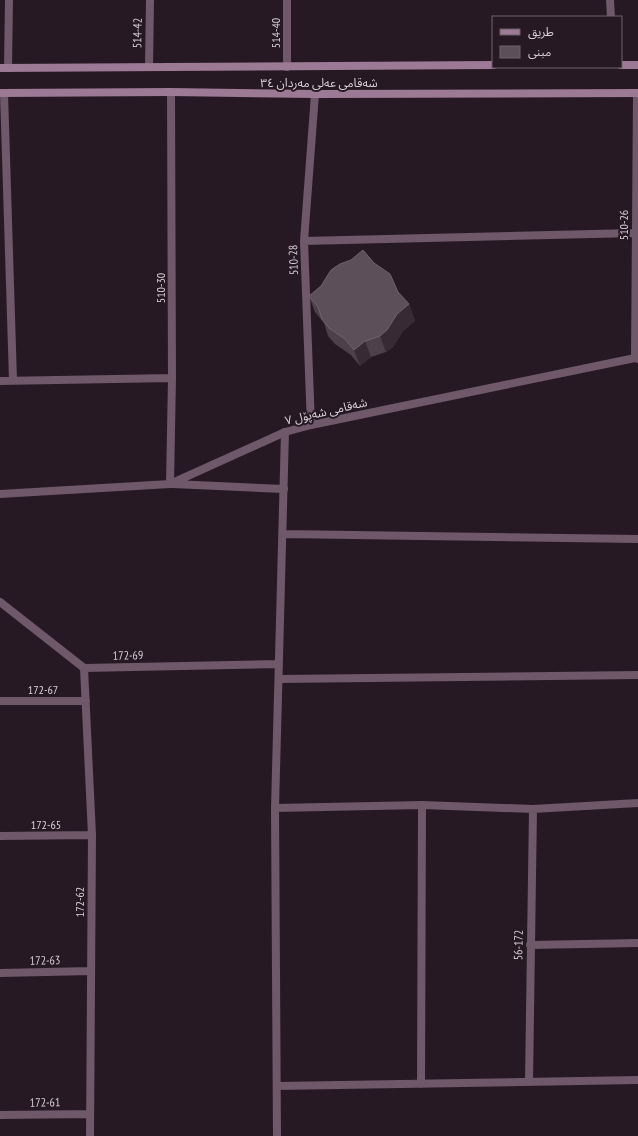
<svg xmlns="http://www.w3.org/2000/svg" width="638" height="1136" font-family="'PT Sans Narrow','Noto Sans Arabic',sans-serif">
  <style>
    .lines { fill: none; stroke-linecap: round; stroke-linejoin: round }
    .minor { stroke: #6e5869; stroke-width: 8 }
    .tertiary { stroke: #6e5869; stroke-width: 8 }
    .secondary { stroke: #9c7994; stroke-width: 8 }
    .wall { fill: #4d404a }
    .shaded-wall { fill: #372a34 }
    .building { fill: #5c4f5a; stroke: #70636d }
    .labels { text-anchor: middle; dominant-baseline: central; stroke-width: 4; stroke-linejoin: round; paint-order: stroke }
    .street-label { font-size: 12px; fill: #d8cfd6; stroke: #261923 }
  </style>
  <rect width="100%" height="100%" fill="#261923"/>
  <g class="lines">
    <path class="minor" d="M287 0V67
      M610 0 611 17
      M149 67 150 0
      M8 68 9 0
      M4 93 13 380
      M304 241 635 233
      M635 358 637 93
      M0 381 172 378
      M311 425 304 241 315 94
      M170 484 172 378 171 92
      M283 534 638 539
      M0 602 84 668 279 664
      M84 668 92 835 90 1136
      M279 679 638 675
      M0 701H86
      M275 808 422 805 533 809 638 803
      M0 836 92 835
      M530 945 638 943
      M0 973 91 971
      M529 1082 533 809
      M421 1084 422 805
      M277 1086 638 1080
      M0 1115 90 1114
      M277 1136 275 808 285 432"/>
    <path class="tertiary" d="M173 484 284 489
      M0 494 170 484 285 432 311 425 635 358 638 359"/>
    <path class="secondary" d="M621 65H638
      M0 68 493 65
      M0 93 171 92 315 94 638 93"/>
  </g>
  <path class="wall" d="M309 296 409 304 415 321 403 331 393 347 386 352 371 357 360 366 351 355 335 344 328 336 324 323 315 312Z"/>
  <path class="shaded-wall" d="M409 304 415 321 403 331 393 347 386 352 380 336 397 314Z
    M365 341 371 357 360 366 354 350Z"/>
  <path class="building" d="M363 250 374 263 390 274 398 292 409 304 397 314 387 330 380 336 365 341 354 350 345 339 329 328 322 319 318 307 309 296 321 286 331 270 340 264 351 260Z"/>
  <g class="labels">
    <g class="street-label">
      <text transform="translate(137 33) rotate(-89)">514-42</text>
      <text transform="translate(275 33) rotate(-90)">514-40</text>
      <text x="319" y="82">شەقامی عەلی مەردان ٣٤</text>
      <text transform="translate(623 225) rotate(-90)">510-26</text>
      <text transform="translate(293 260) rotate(-92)">510-28</text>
      <text transform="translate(160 288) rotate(-90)">510-30</text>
      <text transform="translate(326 411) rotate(-13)">شەقامی شەپۆل ٧</text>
      <text transform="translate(128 655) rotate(-1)">172-69</text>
      <text x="43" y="689">172-67</text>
      <text x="46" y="824">172-65</text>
      <text transform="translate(79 902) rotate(-90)">172-62</text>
      <text transform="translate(518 945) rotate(-89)">56-172</text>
      <text transform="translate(45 960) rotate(-1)">172-63</text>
      <text transform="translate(45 1102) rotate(-1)">172-61</text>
    </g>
  </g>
  <rect x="492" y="16" width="130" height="52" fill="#261923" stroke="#6d626b"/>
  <rect x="500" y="29" width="20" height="6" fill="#9c7994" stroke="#6d626b"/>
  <text x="528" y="36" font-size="12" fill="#d8cfd6">طريق</text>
  <rect x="500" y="46" width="20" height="12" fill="#5c4f5a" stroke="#6d626b"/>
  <text x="528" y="56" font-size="12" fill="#d8cfd6">مبنى</text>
</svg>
